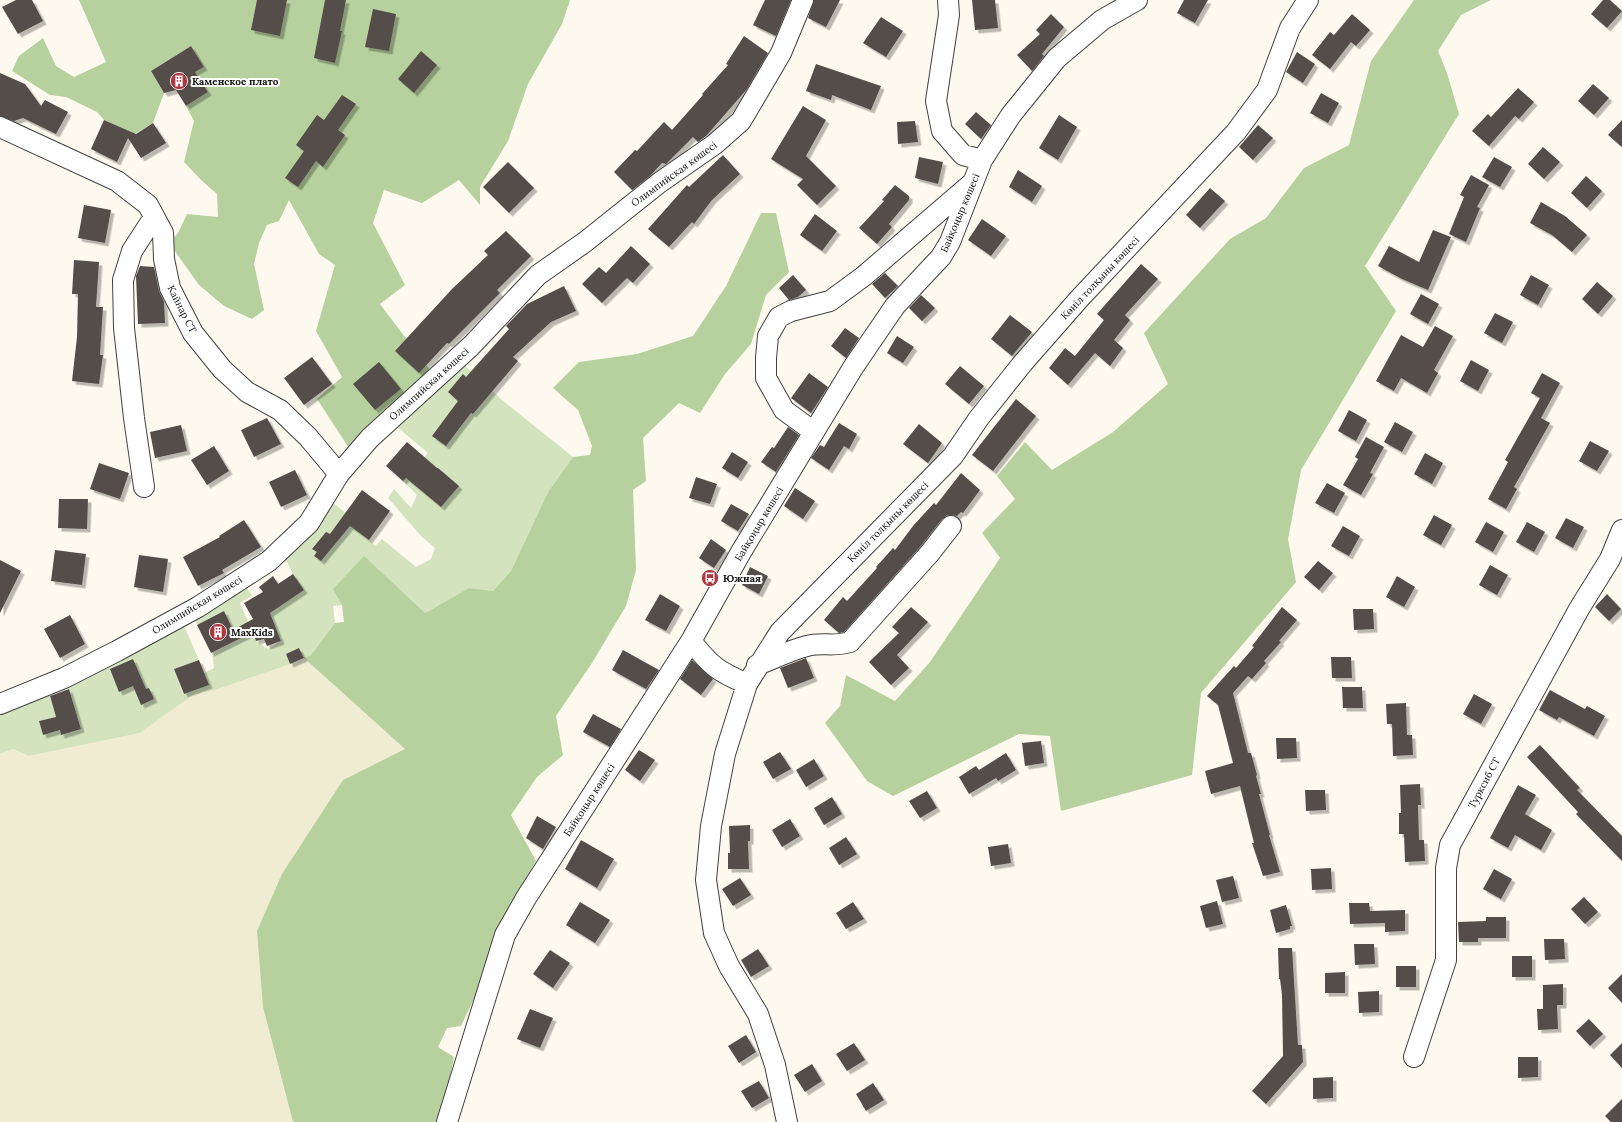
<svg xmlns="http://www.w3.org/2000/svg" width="1622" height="1122" font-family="Lora,serif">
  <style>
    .farmland { fill: #f0ecd2 }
    .green { fill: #d2e3bd }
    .forest { fill: #b7d19e }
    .building { fill: #544e4a; filter: url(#shadow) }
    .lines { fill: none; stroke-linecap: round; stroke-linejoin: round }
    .minor-casing { stroke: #404040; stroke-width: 22 }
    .minor { stroke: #fff; stroke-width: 20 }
    .labels { text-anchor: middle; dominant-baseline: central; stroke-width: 4; stroke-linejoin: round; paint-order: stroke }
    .poi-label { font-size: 10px; font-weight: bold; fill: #0d0d0d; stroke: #fff; text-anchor: start }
    .street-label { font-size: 10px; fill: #0d0d0d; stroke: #fff }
  </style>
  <defs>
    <filter id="shadow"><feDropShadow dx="3.5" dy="3.5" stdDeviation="0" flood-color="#0004"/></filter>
  </defs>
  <rect width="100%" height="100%" fill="#fdf9ef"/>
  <path class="farmland" d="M304 658 405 749 343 780 263 1007 293 1122H0V754L13 749 29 756 140 733 193 695 218 689 290 664Z"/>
  <path class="green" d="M464 365 502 400 573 457 548 492 511 571 493 591 469 588 425 613 342 605 333 606 335 623 311 655 304 658 299 649 286 654 290 664 218 689 193 695 140 733 29 756 13 749 0 754V709L48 691 56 717 39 721 43 735 60 730 61 734 81 729 68 685 181 619 199 660 174 669 183 694 208 685 204 673 214 668 212 653 238 639 224 612 197 625 194 616 245 585 252 596 240 603 256 641 268 649 281 641 270 613 303 590 293 574 284 555 332 502 346 513 375 546 382 539 416 567 431 559 435 548 421 536 388 498 394 489 411 508 417 495 403 481 428 453 397 427Z"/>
  <path class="forest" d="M79 0H570L562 24 528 84 508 141 480 187V205L459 180 422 203 384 190 373 223 405 285 380 304 433 374 351 451 317 399 342 377 316 331 335 265 319 254 289 200 279 221 267 225 259 243 254 264 264 310 252 319 224 306 199 285 169 243 178 233 187 214 218 217 217 194 200 179 184 162 194 121 186 106 208 92 195 72 204 67 191 46 151 71 164 93 153 123 128 138 131 132 104 120 97 112 66 97 50 95 12 71 19 56 43 38 56 66 74 77 106 62Z
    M1414 0H1491L1461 15 1438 51 1447 73 1459 114 1365 266 1396 311 1301 470 1288 539 1296 582 1201 693 1192 775 1061 811 1050 736 1019 734 893 796 867 781 825 723 840 706 846 675 895 701 930 662 1000 558 982 533 1015 499 997 476 1025 442 1052 470 1113 432 1168 384 1144 333 1230 239 1266 218 1304 168 1349 145 1371 61Z
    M761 213H776L789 272 766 295 751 344 725 374 700 413 679 403 643 438 646 481 633 490 636 570 626 606 592 663 556 716 563 755 537 777 511 815 536 861 509 907 494 957 461 1026 447 1028 438 1047 454 1057 446 1096 454 1122H293L263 1007 257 931 282 874 343 780 405 749 304 658 311 655 335 623 344 622 342 605 333 589 364 556 425 613 469 588 493 591 511 571 548 492 573 457 590 455 592 446 578 410 553 388 579 362 637 354 693 336 726 286Z"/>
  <path class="building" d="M16 0H32L43 21 18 34 2 7Z
    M257 0H287L280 36 251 30Z
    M325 0H346L340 31H342L335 63 314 58Z
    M765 0H791L776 36 753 25Z
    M814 0H840L826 27 808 18Z
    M972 0H995L998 28 975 30Z
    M1184 0H1208L1195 23 1177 13Z
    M1603 0H1610L1622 11 1607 28 1591 14Z
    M373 9 396 14 389 51 365 47Z
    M1051 14 1064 27 1042 54 1044 56 1032 71 1017 55 1040 34 1036 30Z
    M1352 14 1370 30 1356 46 1351 42 1330 69 1312 55 1330 32 1334 35Z
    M881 17 903 31 886 57 863 43Z
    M744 36 768 53 747 89 707 135 698 142 693 137 666 164 662 163 650 176 632 190 614 172 635 150 637 151 664 122 672 130 703 95 702 94 728 65 726 64Z
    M191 46 204 67 195 72 208 92 186 106 176 90 164 93 151 71Z
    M421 51 437 65 414 93 398 79Z
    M1297 52 1315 64 1303 83 1286 72Z
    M816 64 881 86 871 110 832 95 831 100 806 91Z
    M0 73 25 84 41 106 45 100 68 112 56 134 23 118 14 121 0 116Z
    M1593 84 1609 98 1594 115 1578 101Z
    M1518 88 1534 102 1519 119 1515 116 1489 146 1472 131 1488 114 1491 117Z
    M1321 93 1339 103 1328 123 1310 113Z
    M342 95 356 104 338 130 345 135 323 167 316 161 298 187 285 178 304 151 296 145 317 115 324 120Z
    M803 106 826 120 806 156 836 186 817 205 797 185 803 179 771 159Z
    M976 112 991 125 981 139 965 124Z
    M1059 115 1077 127 1058 160 1039 148Z
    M104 120 136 134 153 123 166 143 141 158 128 138 117 162 91 149Z
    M1622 120V147L1608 135Z
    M915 121 918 142 898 144 897 122Z
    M1258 125 1273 138 1253 160 1239 147Z
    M1543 147 1560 162 1544 179 1528 164Z
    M723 155 740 174 712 200 694 224 692 222 669 247 648 229 687 185 689 187Z
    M919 157 943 162 938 184 915 178Z
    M1494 157 1512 167 1500 187 1482 177Z
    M508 162 534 188 509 213 483 187Z
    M1018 170 1042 186 1032 202 1009 187Z
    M1471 175 1489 185 1477 207 1480 208 1466 242 1449 234 1464 197 1460 195Z
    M1586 176 1602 191 1587 208 1571 193Z
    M895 185 909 196V200L889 224 892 227 877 244 859 228 884 201 882 200Z
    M1210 188 1225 201 1200 228 1186 215Z
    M1541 202 1565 216 1587 235 1572 252 1552 235 1530 223Z
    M84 205 111 210 105 243 78 238Z
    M815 214 837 231 822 251 800 235Z
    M982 219 1006 236 991 256 968 240Z
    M1433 230 1451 237 1428 290 1402 279 1378 266 1389 246 1419 262Z
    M506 231 531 256 497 290 500 293 449 344 447 343 419 373 395 351 452 289 488 255 484 251Z
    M631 246 650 264 633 283 627 278 602 303 582 284 599 267 606 273Z
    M74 260 99 262 96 307H103L100 355H103L99 384 72 381 77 337 78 294H72Z
    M1141 264 1158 279 1125 315 1130 320 1114 340 1123 348 1110 366 1095 353 1068 385 1049 368 1065 348 1075 356 1104 320 1097 314Z
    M140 266 154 267 159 291 164 302 165 323 138 324 136 276Z
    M885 273 898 286 885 298 872 284Z
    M793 275 806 290 798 297 789 300 779 288Z
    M1531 275 1549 285 1538 305 1520 295Z
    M1597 282 1613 296 1598 314 1582 299Z
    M564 286 576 311 551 322 513 357 518 361 473 414 471 413 446 446 432 436 458 401 448 392 463 374 466 377 509 329 506 326 527 304Z
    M1421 294 1439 304 1428 324 1410 314Z
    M921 295 935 308 922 321 909 308Z
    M1495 313 1513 322 1502 343 1484 333Z
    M1010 315 1032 332 1012 356 991 339Z
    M1435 326 1453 336 1434 370 1438 373 1427 393 1401 378 1394 391 1376 381 1401 335 1423 347Z
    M845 328 859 338 846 358 831 346Z
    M897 336 914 347 903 363 887 353Z
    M312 357 332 384 304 405 284 378Z
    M1471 360 1489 370 1478 391 1460 381Z
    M379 362 401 389 375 410 353 384Z
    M960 366 984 386 969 404 945 384Z
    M809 373 828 387 811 413 791 398Z
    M1542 373 1560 383 1541 418 1550 423 1514 487 1517 489 1506 509 1488 499 1508 462 1505 460 1540 398 1531 393Z
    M1016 399 1036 416 993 471 972 455Z
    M1349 410 1367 420 1356 441 1338 431Z
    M267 418 281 444 254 457 241 430Z
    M1395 422 1413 432 1402 452 1384 442Z
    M839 423 857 434 849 449 844 446 829 470 811 458 820 445 824 447Z
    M919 424 942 443 928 463 903 444Z
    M181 425 187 451 155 458 150 432Z
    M788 427 799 435 776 472 761 462 772 447 774 448Z
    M1366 437 1384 447 1370 473 1373 474 1361 495 1343 485 1358 459 1355 457Z
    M1590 441 1609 451 1597 471 1579 461Z
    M407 442 437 468H438L459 486 441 507 406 478 403 481 386 466Z
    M214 446 229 471 207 485 191 460Z
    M732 452 748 462 738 478 722 468Z
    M1425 453 1443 463 1432 484 1414 474Z
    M99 463 129 473 120 499 90 489Z
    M295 470 307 495 281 507 269 482Z
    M961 473 980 490 963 513 961 512 957 516 952 515H947L942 519 920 547 844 632 839 633 824 620 843 597 847 601 877 568 876 567 893 548 895 550 913 526 934 503 936 505Z
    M696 477 717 484 710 504 689 498Z
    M1327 483 1345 493 1334 513 1315 503Z
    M795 488 815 501 803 519 784 506Z
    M362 490 390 511 369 540 350 526 321 561 314 556 317 552 312 549 326 532 330 534Z
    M59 499H88L87 529 58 528Z
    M731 504 749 514 738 531 721 521Z
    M1434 515 1452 525 1441 545 1423 535Z
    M1566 518 1584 527 1573 548 1555 538Z
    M244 520 261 547 222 570 224 573 198 586 183 557 220 537 219 536Z
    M1486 522 1504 532 1493 552 1475 542Z
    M1527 522 1545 532 1534 552 1516 542Z
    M1343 526 1360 536 1349 556 1331 546Z
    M711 539 726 550 714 568 699 558Z
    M55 550 86 554 82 585 51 581Z
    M139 555 168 559 163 592 134 587Z
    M0 560 21 571 0 613Z
    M1318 561 1333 573 1319 590 1304 577Z
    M1490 565 1508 575 1497 595 1479 585Z
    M750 567 768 576 759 594 742 585Z
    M293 574 304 590 270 613 281 641 267 646 264 639 256 641 253 632 211 653 197 625 224 611 233 630 253 619 244 603 263 592 259 587 273 576 278 584Z
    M1397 576 1415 587 1404 607 1386 597Z
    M660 594 680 606 666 631 645 620Z
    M1607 594 1621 609 1609 621 1595 607Z
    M911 607 928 622 897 655 909 668 891 685 869 662 899 633 892 627Z
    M1282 607 1297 620 1279 641 1281 642 1264 661 1266 663 1252 679 1248 676 1233 693 1248 753H1251L1257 775 1256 776 1261 794H1259L1270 835H1269L1280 872 1263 876 1252 843H1254L1249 823 1240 786 1211 794 1205 771 1233 763 1218 705 1207 696 1234 666 1236 668 1254 647 1252 646Z
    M1353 609H1373L1374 629 1354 630Z
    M70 615 85 644 60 658 44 629Z
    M299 648 304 658 290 664 286 654Z
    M623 650 659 670 646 689 612 670Z
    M1331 657H1351L1352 678H1332Z
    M806 658 814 678 788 688 780 668Z
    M133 659 146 689 149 688 154 699 141 705 133 686 119 692 110 669Z
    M199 660 209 685 184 694 174 669Z
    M692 660 713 679 701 695 680 679Z
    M1342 687H1362L1363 708H1343Z
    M69 689 81 729 61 735 60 730 43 735 39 721 56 717 50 696Z
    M1550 690 1585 709 1587 706 1605 716 1594 736 1559 717 1557 720 1539 710Z
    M1474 694 1492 704 1481 724 1463 714Z
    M1406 703 1407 735H1412L1413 755 1393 756 1392 724H1387L1386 704Z
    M593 714 621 729 610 747 583 732Z
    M1276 738H1296L1297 758 1277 759Z
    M1041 741 1044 763 1025 766 1022 743Z
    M1540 745 1580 788 1577 790 1622 836V861L1576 814 1578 812 1527 757Z
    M639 750 655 760 640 781 625 770Z
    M780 752 791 769 773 779 763 762Z
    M1006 753 1016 770 998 781 996 778 969 794 959 777 976 766 979 770Z
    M814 759 824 776 806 787 796 770Z
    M1420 784 1421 805H1418L1419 840H1424L1425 861 1405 862 1404 834H1399V813H1401L1400 785Z
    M1518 785 1536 795 1525 814 1552 830 1541 850 1515 835 1508 848 1490 838Z
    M1305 790H1325L1326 810 1306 811Z
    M927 791 937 808 920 818 909 801Z
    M832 797 842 814 824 825 814 808Z
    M537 816 556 827 543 849 526 838Z
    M790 819 800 836 782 847 772 830Z
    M750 825V841H748L749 869H728V853H730L729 826Z
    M846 837 857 854 839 865 829 848Z
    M581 840 614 859 597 888 565 869Z
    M1008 844 1011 863 991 866 988 847Z
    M1331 868 1332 889 1312 890 1311 869Z
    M1494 869 1512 879 1501 899 1483 889Z
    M1233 876 1239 898 1222 902 1216 880Z
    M740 878 751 895 733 906 722 889Z
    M1584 897 1598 912 1585 924 1571 909Z
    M1217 901 1223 924 1206 928 1200 906Z
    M580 902 610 920 595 943 566 925Z
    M853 902 864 919 846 929 836 913Z
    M1349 903H1369L1370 911 1405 910V931L1385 932V923L1350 924Z
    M1286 905 1292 926H1290V929L1276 933 1270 910Z
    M1486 917H1506V938H1478V942H1459L1458 922 1486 921Z
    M1544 939H1564L1565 959 1545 960Z
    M1354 944H1374L1375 964 1355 965Z
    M1278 948H1292L1298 1045H1302L1303 1062 1266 1104 1252 1091 1283 1056 1282 995 1280 979H1279Z
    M758 949 769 966 751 977 741 960Z
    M550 950 570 963 553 988 533 974Z
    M1512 956H1532V977H1512Z
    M1396 966H1416V987H1396Z
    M1345 972V993H1325V973Z
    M1622 974V1003L1608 988Z
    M1563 984V1005H1557L1558 1029 1538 1030 1537 1009H1543V985Z
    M1379 991V1012L1359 1013 1358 992Z
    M530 1009 553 1018 540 1048 517 1039Z
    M1589 1019 1603 1034 1590 1046 1576 1031Z
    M746 1035 756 1052 739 1063 728 1046Z
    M854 1043 865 1060 847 1071 836 1054Z
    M1622 1043V1068L1610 1055Z
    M1518 1057H1538V1077L1518 1078Z
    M812 1064 822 1081 805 1092 794 1075Z
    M1333 1077V1098L1313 1099V1078Z
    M759 1081 769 1098 752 1108 741 1091Z
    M873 1083 884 1100 866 1111 856 1094Z
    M1622 1099V1122H1611L1605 1116Z"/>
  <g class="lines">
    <defs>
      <path id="minor" d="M948 0 949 15 936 101 942 131 963 155 982 160
        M0 127 117 181 148 205 163 233 164 259 170 288 193 333 222 369 247 392 280 410 308 437 339 474
        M814 432 784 410 766 378V358L768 336 779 317 791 311 830 301 864 276 971 184
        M144 487 134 418 124 328 123 280 132 251 154 217
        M691 641C711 666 717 671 747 684
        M757 665C774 659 790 650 807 646 821 642 836 647 850 642L929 554 951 526
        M0 704 64 678 117 651 198 607 269 561 309 523 339 474 370 438 471 346 538 275 585 242 659 183 715 144 741 121 781 53 803 0
        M1414 1057 1446 960V868L1450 845 1579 609 1610 559 1622 530
        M447 1122 505 935 526 898 691 641 741 552 854 366 895 306 941 257 950 242 982 160 1011 115 1057 58 1102 20 1137 0
        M787 1122 775 1065 758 1014 729 966 714 933 706 880 711 826 725 754 747 684 780 632 953 456 979 418 1022 364 1079 299 1236 132 1267 90 1290 28 1308 0"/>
    </defs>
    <use href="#minor" class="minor-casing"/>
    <use href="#minor" class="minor"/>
  </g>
  <defs>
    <symbol id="building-disc" viewBox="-11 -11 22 22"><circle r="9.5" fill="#aa3742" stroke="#fff"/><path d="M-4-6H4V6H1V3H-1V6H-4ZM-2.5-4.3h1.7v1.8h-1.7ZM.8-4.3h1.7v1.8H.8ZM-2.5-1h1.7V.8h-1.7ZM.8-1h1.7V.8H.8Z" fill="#fff"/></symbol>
    <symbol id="bus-disc" viewBox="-11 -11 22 22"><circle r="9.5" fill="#aa3742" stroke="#fff"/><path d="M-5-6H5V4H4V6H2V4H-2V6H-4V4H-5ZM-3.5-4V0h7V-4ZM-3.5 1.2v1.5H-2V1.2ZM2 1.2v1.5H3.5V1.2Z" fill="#fff"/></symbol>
  </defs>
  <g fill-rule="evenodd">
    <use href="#building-disc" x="169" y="71" width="20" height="20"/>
    <use href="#bus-disc" x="700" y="568" width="20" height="20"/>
    <use href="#building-disc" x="208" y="622" width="20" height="20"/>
  </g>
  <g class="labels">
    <g class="poi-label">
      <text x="192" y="81">Каменское плато</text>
      <text x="723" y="578">Южная</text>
      <text x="231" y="632">MaxKids</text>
    </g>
    <g class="street-label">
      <text transform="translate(674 174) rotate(-36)">Олимпийская көшесі</text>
      <text transform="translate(960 213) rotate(-67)">Байқоңыр көшесі</text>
      <text transform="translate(1100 278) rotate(-47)">Көніл толқыны көшесі</text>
      <text transform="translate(182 309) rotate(63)">Кайнар СТ</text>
      <text transform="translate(429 384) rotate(-42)">Олимпийская көшесі</text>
      <text transform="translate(888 522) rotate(-45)">Көніл толқыны көшесі</text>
      <text transform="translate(759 524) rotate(-59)">Байқоңыр көшесі</text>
      <text transform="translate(197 605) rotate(-31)">Олимпийская көшесі</text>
      <text transform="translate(1484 783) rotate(-62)">Турксиб СТ</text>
      <text transform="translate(589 800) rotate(-57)">Байқоңыр көшесі</text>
    </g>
  </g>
</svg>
